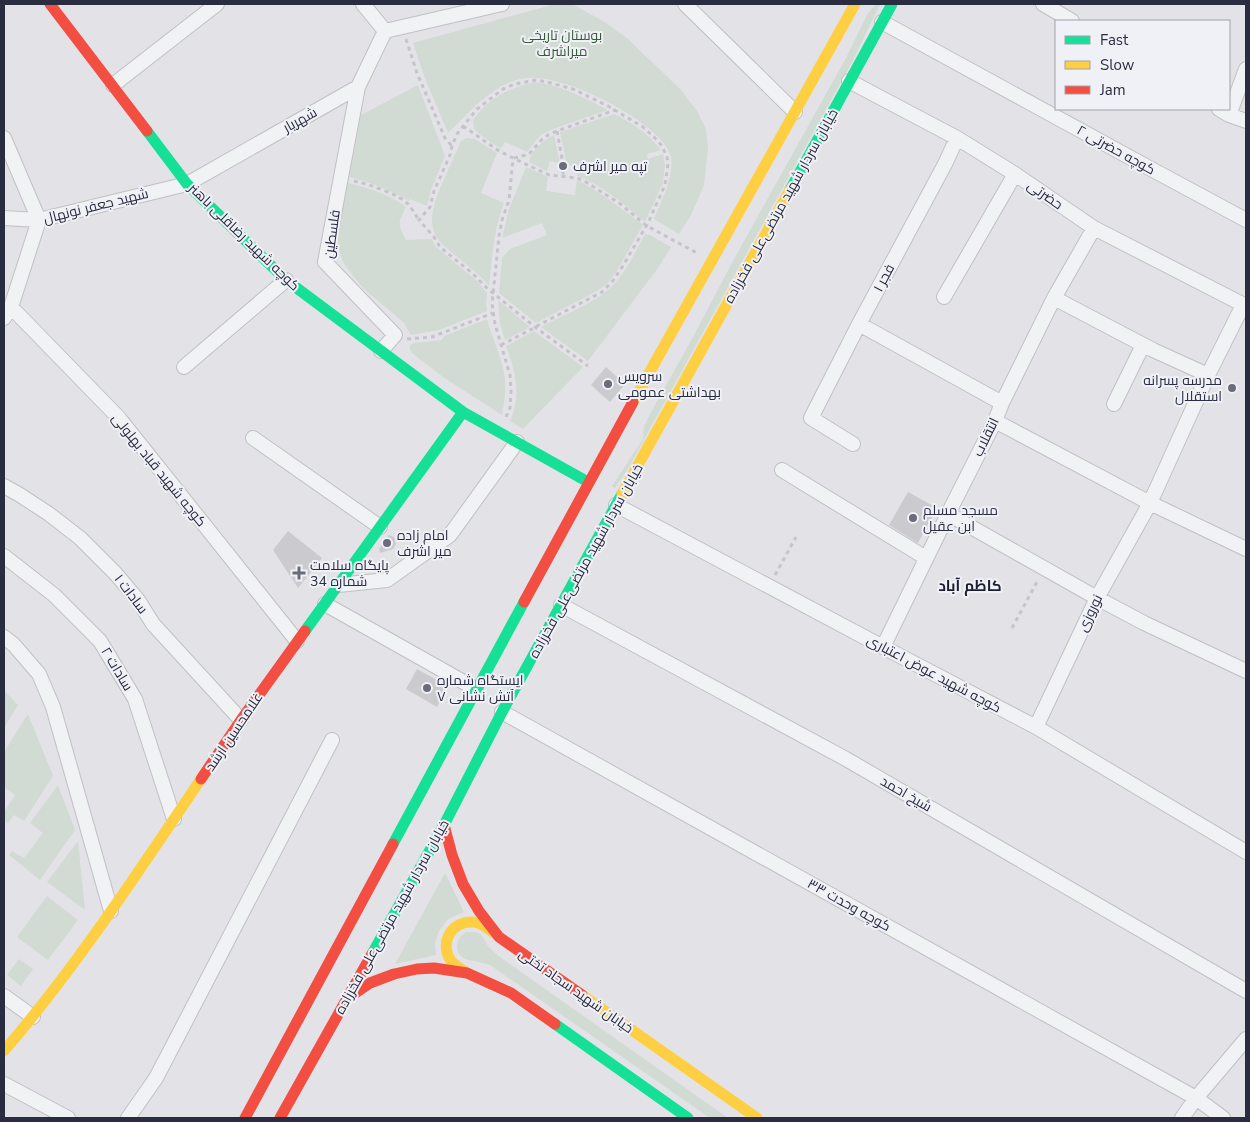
<svg xmlns="http://www.w3.org/2000/svg" width="1250" height="1122" font-family="'Nunito Sans',Cairo,sans-serif">
  <style>
    .green { fill: #d1dad3 }
    .building { fill: #cacacf }
    .lines { fill: none; stroke-linecap: round; stroke-linejoin: round }
    .street-casing { stroke: #c0c0c4; stroke-width: 16 }
    .path { stroke: #c4c4ca; stroke-width: 3; stroke-dasharray: 4 4; stroke-linecap: butt }
    .street { stroke: #f1f2f4; stroke-width: 14 }
    .fast { stroke: #16e098; stroke-width: 11 }
    .slow { stroke: #ffcf43; stroke-width: 11 }
    .jam { stroke: #f24e42; stroke-width: 11 }
    .poi-dot { fill: #6b6c7a; stroke: #f0f1f7; stroke-width: 2 }
    .labels { text-anchor: middle; dominant-baseline: central; stroke-width: 4; stroke-linejoin: round; paint-order: stroke }
    .park-label { font-size: 14px; fill: #375c3a; stroke: #f0f1f7 }
    .street-label { font-size: 14px; fill: #2a2c40; stroke: #f0f1f7 }
    .poi-label { font-size: 14px; fill: #2a2c40; stroke: #f0f1f7; text-anchor: start }
    .neighbourhood-label { font-size: 15px; font-weight: bold; fill: #1c1d31; stroke: #f0f1f7 }
  </style>
  <rect width="100%" height="100%" fill="#e3e3e7"/>
  <path class="green" d="M555 4H572L603 21 627 38 681 90 697 111 706 129 708 148 704 185 691 215 679 234 654 219C661 202 674 176 671 158 666 129 598 95 572 86 556 81 537 75 520 79 491 86 469 113 448 133L424 76 413 43Z
    M876 4H880L852 62 630 465 615 488 612 486 643 439 644 426 656 403 692 339 734 259 846 58 868 13Z
    M534 82C561 85 585 98 608 110L553 129 541 135 534 143 527 152 505 142 501 149 479 134 474 128 473 120C490 97 507 89 534 82Z
    M418 85 445 156 431 190 427 206 410 199 409 201C390 190 370 182 349 177L361 115Z
    M614 114C632 123 648 133 661 150L647 154 648 159 663 154 665 165 663 183 645 222C624 205 603 185 577 176L579 166 567 165 560 132Z
    M554 135 560 163 550 161 547 171 529 162C532 149 543 141 554 135Z
    M467 138 475 139 497 153 481 193 504 203C494 229 492 258 489 286 476 270 458 259 443 245 422 225 436 198 445 177 450 165 456 153 461 141Z
    M526 167 548 177 546 191 575 195 577 180C601 192 622 209 643 225L616 272 607 284 597 291 536 323 499 293 502 258 510 249 547 235 542 223 502 238 509 209Z
    M348 183C368 188 389 194 406 207 398 223 397 224 406 240L432 239 435 246 477 281 487 293 486 305 487 311 439 330 411 335C407 330 407 326 402 321L363 288 344 264 339 251 337 238Z
    M645 234 650 235 671 247 658 268 588 361 541 327C563 315 598 302 614 284 627 270 636 251 645 234Z
    M498 300 530 327 505 340 500 324Z
    M487 319C492 339 503 359 505 379 506 392 504 403 502 415L443 377 412 353 410 349V345L414 343 442 340 444 336Z
    M534 331 583 367 523 429 510 421C522 395 515 371 506 346Z
    M4 690 18 705 4 728Z
    M28 714 53 776 24 821 14 815 8 823 4 820V812L15 795 4 787V752Z
    M58 785 75 830 40 880 9 855 12 851 24 858 43 833 30 823Z
    M78 841 85 910 47 882Z
    M445 873 464 912 448 919 439 931 435 943 436 955 395 964Z
    M47 896 78 920 48 960 17 937Z
    M466 932C481 931 481 934 488 946 492 951 499 956 504 960L728 1118H710L490 965C485 964 480 962 475 961 465 960 456 956 457 945 458 939 461 935 466 932Z
    M19 959 33 969 21 986 7 975Z"/>
  <path class="building" d="M606 367 625 384 610 402 591 385Z
    M908 492 937 508 918 543 889 525Z
    M288 531 322 558 298 588 273 550Z
    M389 535 394 537 396 544 393 549 380 553 379 549Z
    M417 669 448 686 437 707 406 689Z"/>
  <g class="lines">
    <defs>
      <path id="street" d="M363 4 385 31
        M685 4 795 112
        M1043 4 1072 21
        M882 22 1153 170 1246 220
        M385 31 502 4
        M849 81 957 138 1015 174 1094 228 1246 306
        M113 85 217 4
        M358 87 325 262 395 335 381 351
        M1219 109 1229 115 1246 121
        M1229 115 1246 69
        M4 138 39 220 11 307 4 318
        M4 218 39 220 187 184 358 87 385 31
        M944 297 1015 174
        M1054 298 1153 350 1208 375
        M11 307 119 418 297 641
        M859 324 1002 403
        M184 367 286 280
        M1114 404 1143 345
        M995 421 1150 503 1246 549
        M253 438 380 527
        M853 444 811 418 859 324 945 164 957 138
        M782 470 926 558
        M4 486 20 495 49 514 80 538 115 573 138 600 153 624 241 720
        M616 505 883 647 1036 727 1246 852
        M948 514 1097 598 1144 623 1246 671
        M4 556 54 595 100 641 135 699 174 819
        M338 585 387 580 450 535 517 442
        M325 604 476 689
        M561 605 846 759 1246 991
        M4 637 14 645 39 674 53 707 111 911
        M883 647 948 514 995 421 1002 403 1054 298 1094 228
        M502 712 1196 1098 1223 1118
        M1036 727 1097 598 1150 503 1208 375 1243 305
        M4 996 33 1017
        M4 1084 68 1118
        M128 1118 156 1078 332 740
        M1182 1118 1196 1098 1246 1039"/>
    </defs>
    <use href="#street" class="street-casing"/>
    <path class="path" d="M406 39 417 73 445 138 452 146
      M463 126 499 151 513 158 549 175 577 178 586 182 619 203 647 226 697 253
      M557 131 563 164V176
      M514 158 529 154 544 137 557 131 615 110
      M354 181C368 184 398 194 408 204 412 208 415 215 419 220
      M407 339 432 337 493 313
      M501 345 534 328 535 327 602 292 612 282 621 269 648 223 665 185 668 164 667 157 662 146 656 139 643 127 608 106 573 89 547 82 536 80 515 84 503 89 477 109 457 134 452 146 450 155 434 191 430 207 419 220 434 237 440 247 472 273 488 289 535 327 588 366
      M506 417 510 408 511 391 510 375 495 324 492 304 499 236 502 220 509 200 513 159
      M775 575 796 537
      M1012 628 1038 580"/>
    <use href="#street" class="street"/>
    <path class="fast" d="M147 131 187 184 286 280 463 412 588 482
      M790 190 892 4
      M305 631 463 412
      M393 844 524 602
      M372 954 444 825 502 712 622 494
      M555 1024 688 1118"/>
    <path class="slow" d="M633 402 855 4
      M622 494 790 190
      M467 973C462 969 455 966 451 961 439 943 451 921 473 922 481 922 488 929 494 933
      M582 995 757 1118
      M4 1051C77 966 138 872 201 779"/>
    <path class="jam" d="M50 4 147 131
      M524 602 633 402
      M201 779 241 720 305 631
      M444 825 452 855 463 884 479 911 499 937 582 995
      M351 996 370 983 394 974 417 969 434 968 467 973 511 993 555 1024
      M245 1118 393 844
      M280 1118 372 954"/>
  </g>
  <g class="poi-dot">
    <circle cx="563" cy="166" r="5"/>
    <circle cx="608" cy="384" r="5"/>
    <circle cx="1232" cy="388" r="5"/>
    <circle cx="913" cy="518" r="5"/>
    <circle cx="387" cy="543" r="5"/>
    <path d="M296.5 565.5h5v5h5v5h-5v5h-5v-5h-5v-5h5z"/>
    <circle cx="427" cy="688" r="5"/>
  </g>
  <g class="labels">
    <g class="park-label">
      <text x="562" y="35">بوستان تاریخی<tspan x="562" dy="16">میراشرف</tspan></text>
    </g>
    <g class="street-label">
      <text transform="translate(300 120) rotate(-29)">شهریار</text>
      <text transform="translate(1116 150) rotate(29)">کوچه حضرتی ۲</text>
      <text transform="translate(1045 195) rotate(35)">حضرتی</text>
      <text transform="translate(96 206) rotate(-14)">شهید جعفر نونهال</text>
      <text transform="translate(781 206) rotate(-61)">خیابان سردار شهید مرتضی‌علی فخرزاده</text>
      <text transform="translate(332 234) rotate(-82)">فلسطین</text>
      <text transform="translate(244 237) rotate(44)">کوچه شهید رضاقلی باهنر</text>
      <text transform="translate(884 278) rotate(-62)">فجر ۱</text>
      <text transform="translate(986 437) rotate(-64)">انتقلاب</text>
      <text transform="translate(159 470) rotate(51)">کوچه شهید قباد بهلولی</text>
      <text transform="translate(586 561) rotate(-61)">خیابان سردار شهید مرتضی‌علی فخرزاده</text>
      <text transform="translate(131 594) rotate(53)">سادات ۱</text>
      <text transform="translate(1090 613) rotate(-64)">نوروزی</text>
      <text transform="translate(117 669) rotate(59)">سادات ۲</text>
      <text transform="translate(934 674) rotate(28)">کوچه شهید عوض اعتباری</text>
      <text transform="translate(234 732) rotate(-56)">غلامحسین ارشد</text>
      <text transform="translate(906 794) rotate(30)">شیخ احمد</text>
      <text transform="translate(849 905) rotate(29)">کوچه وحدت ۳۳</text>
      <text transform="translate(392 917) rotate(-61)">خیابان سردار شهید مرتضی‌علی فخرزاده</text>
      <text transform="translate(576 991) rotate(35)">خیابان شهید سجاد تختی</text>
    </g>
    <g class="poi-label">
      <text x="573" y="166">تپه میر اشرف</text>
      <text x="618" y="376">سرویس<tspan x="618" dy="16">بهداشتی عمومی</tspan></text>
      <text x="1222" y="380" text-anchor="end">مدرسه پسرانه<tspan x="1222" dy="16">استقلال</tspan></text>
      <text x="923" y="510">مسجد مسلم<tspan x="923" dy="16">ابن عقیل</tspan></text>
      <text x="397" y="535">امام زاده<tspan x="397" dy="16">میر اشرف</tspan></text>
      <text x="310" y="565">پایگاه سلامت<tspan x="310" dy="16">شماره 34</tspan></text>
      <text x="437" y="680">ایستگاه شماره<tspan x="437" dy="16">۷ آتش نشانی</tspan></text>
    </g>
    <g class="neighbourhood-label">
      <text x="970" y="586">کاظم آباد</text>
    </g>
  </g>
  <rect width="1250" height="1122" fill="none" stroke="#2a2c40" stroke-width="10"/>
  <rect x="1055" y="20" width="175" height="90" fill="#f0f1f7" stroke="#a1a2ae"/>
  <rect x="1065" y="36" width="25" height="8" fill="#16e098" stroke="#a1a2ae"/>
  <text x="1100" y="45" font-size="15" fill="#2a2c40">Fast</text>
  <rect x="1065" y="61" width="25" height="8" fill="#ffcf43" stroke="#a1a2ae"/>
  <text x="1100" y="70" font-size="15" fill="#2a2c40">Slow</text>
  <rect x="1065" y="86" width="25" height="8" fill="#f24e42" stroke="#a1a2ae"/>
  <text x="1100" y="95" font-size="15" fill="#2a2c40">Jam</text>
</svg>
